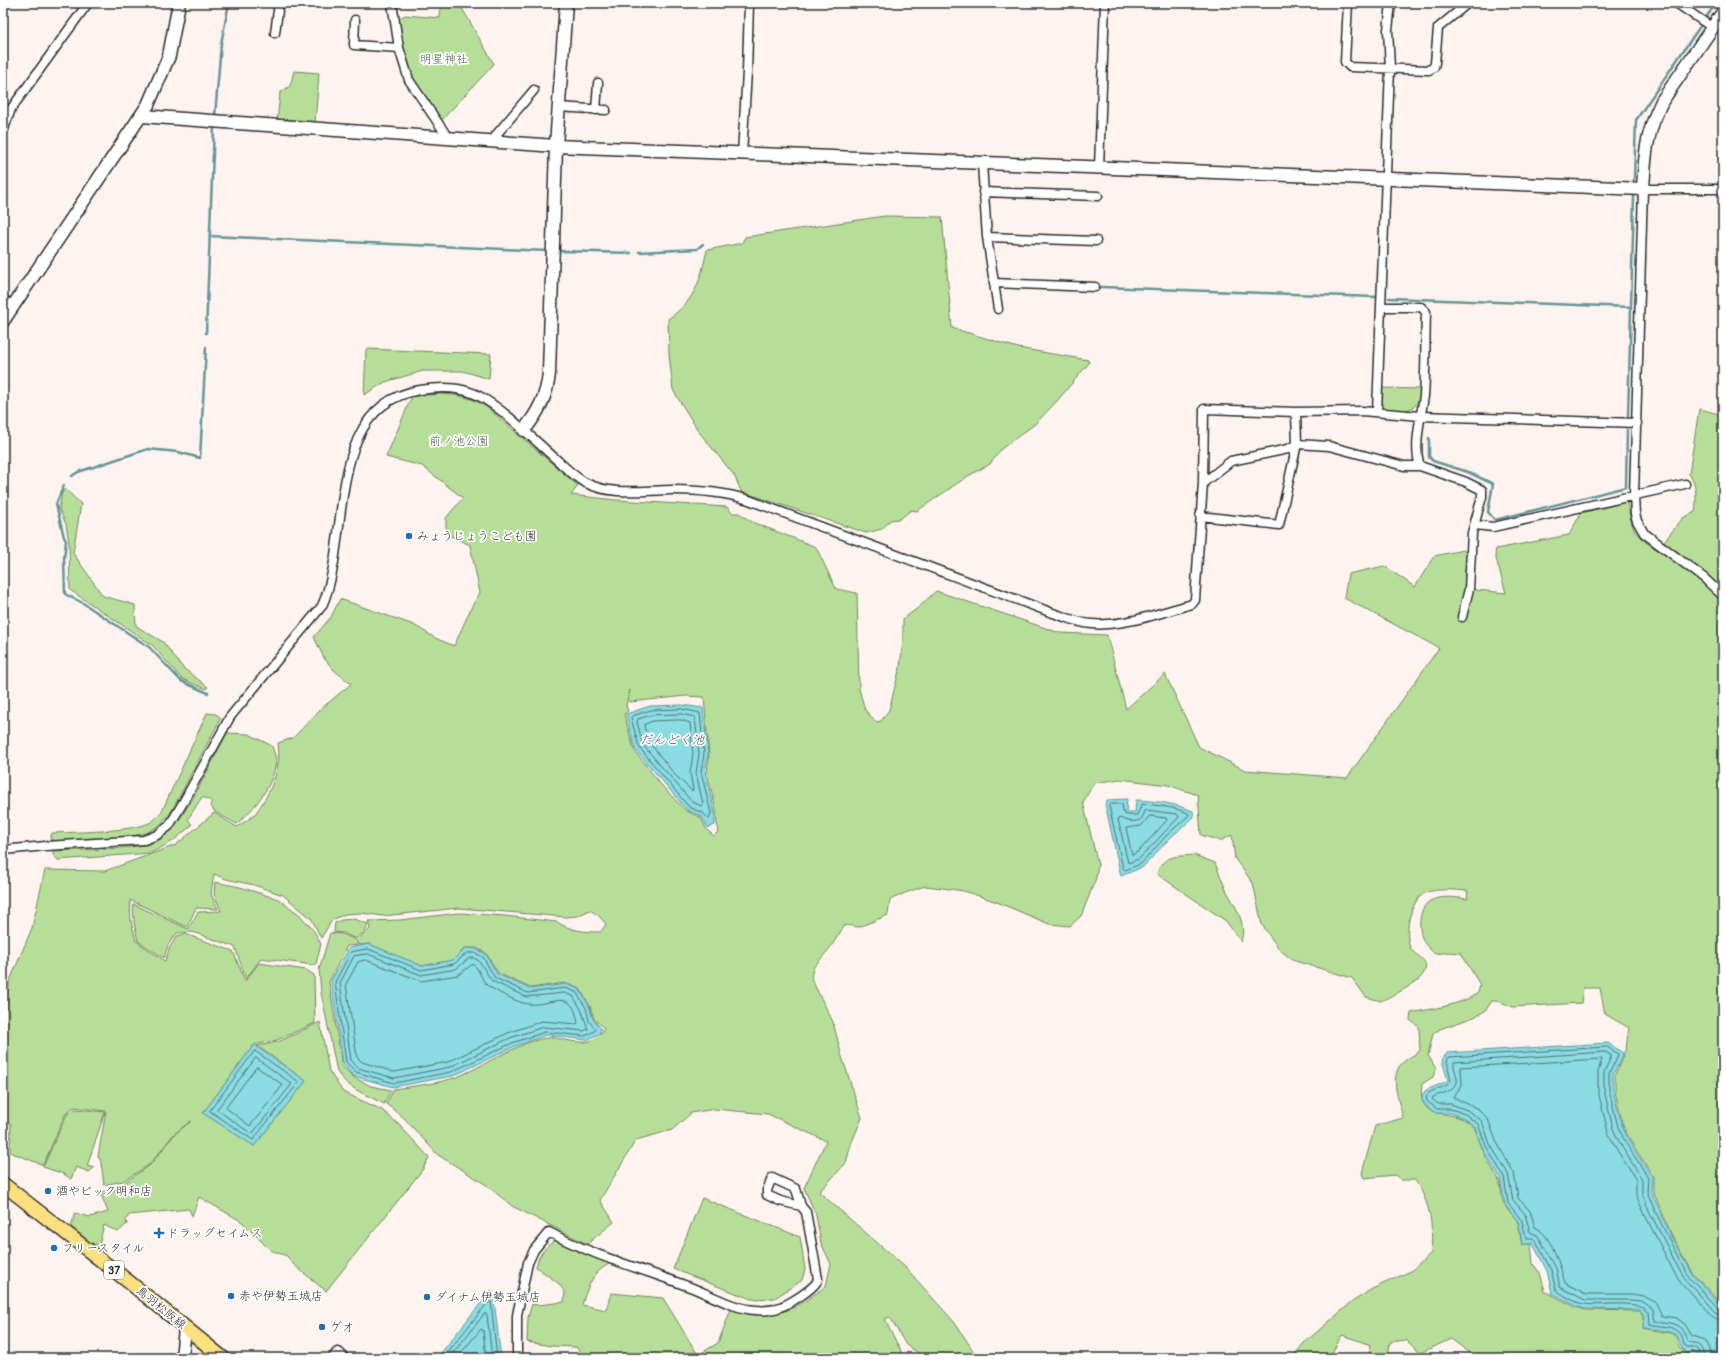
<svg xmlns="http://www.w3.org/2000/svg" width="1726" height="1361" font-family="Pangolin,'Klee One',sans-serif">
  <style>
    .green { fill: #b7de99; stroke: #718462; fill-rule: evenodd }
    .water { fill: #8adbe2; stroke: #649599 }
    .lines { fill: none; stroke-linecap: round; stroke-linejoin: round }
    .shore { stroke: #517174; stroke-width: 1 }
    .stream { stroke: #649599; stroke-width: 2.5 }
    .street-casing { stroke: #2b2b2b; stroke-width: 11 }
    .secondary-casing { stroke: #2b2b2b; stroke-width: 15 }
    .primary-casing { stroke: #2b2b2b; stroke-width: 16 }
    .street { stroke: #fff; stroke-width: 8 }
    .secondary { stroke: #fff; stroke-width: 12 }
    .primary { stroke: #fbe080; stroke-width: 13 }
    .poi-dot { fill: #1f6fb2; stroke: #fff; stroke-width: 1.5 }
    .labels { text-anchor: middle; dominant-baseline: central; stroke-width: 3.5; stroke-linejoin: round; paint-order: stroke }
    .shield { fill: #fff; stroke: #6b6b6b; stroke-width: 1 }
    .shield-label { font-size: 11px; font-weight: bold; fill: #2b2b2b }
    .park-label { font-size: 12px; fill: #55614c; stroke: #fff }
    .poi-label { font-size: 12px; fill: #2b2b2b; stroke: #fff; text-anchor: start }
    .street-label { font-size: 12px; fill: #2b2b2b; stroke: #fff }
    .water-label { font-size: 13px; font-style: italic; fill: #486062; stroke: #fff }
  </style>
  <rect width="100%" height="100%" fill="#fef3ee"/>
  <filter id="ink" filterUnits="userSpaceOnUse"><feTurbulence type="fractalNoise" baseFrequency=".025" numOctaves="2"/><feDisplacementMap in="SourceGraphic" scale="8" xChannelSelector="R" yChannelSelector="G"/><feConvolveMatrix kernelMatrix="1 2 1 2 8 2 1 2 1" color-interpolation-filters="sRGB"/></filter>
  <g filter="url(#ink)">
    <path class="green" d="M441 3H459L494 64 438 124 409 80 394 21 405 15 440 18Z
      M294 71 319 73 315 123 313 124 277 123 280 93 290 86Z
      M885 216 942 217 952 328 1018 348 1088 360 1089 363 1057 401 1035 424 1001 449 990 464 968 476 917 511 911 510 900 519 890 520 882 529 866 533 746 493H742L734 475 699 432 673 390 669 354 668 319C696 300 700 281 707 250L742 243 745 237Z
      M366 349 491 354 489 379 463 371H423L385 382 364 395Z
      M1381 388 1420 389C1419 414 1406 410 1386 410L1380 404Z
      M441 394C460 395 472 397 488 408L578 486 571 495 616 500 727 507 732 513H739L752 522 816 547 836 589 857 593 859 689 865 710 876 722 881 721 889 710 900 667 903 640V619L919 607 936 591 1060 633 1107 635 1126 709 1165 674 1199 747 1245 770 1347 778 1439 648 1344 598 1348 574 1384 566 1415 587 1434 556 1463 550 1468 553V589L1506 593 1495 555 1496 549 1569 535 1581 513 1627 502C1633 531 1632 533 1657 550L1683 518 1695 512C1697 500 1697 485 1689 474L1699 409 1723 415V1305L1691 1271 1674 1240 1653 1191V1176L1631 1142 1623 1126 1615 1091V1075L1626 1048 1629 1028 1605 1014 1600 988H1583L1581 1003 1513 1007 1498 1001H1492L1485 1011 1474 1017 1440 1029 1433 1034 1428 1055 1436 1069 1433 1077 1422 1084C1416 1125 1450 1106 1471 1124 1474 1127 1475 1129 1477 1134 1481 1146 1486 1159 1493 1170 1495 1174 1498 1177 1499 1181 1502 1189 1501 1197 1504 1204 1507 1210 1512 1214 1516 1219 1520 1225 1520 1238 1522 1245L1531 1243 1533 1264 1540 1273 1545 1291 1575 1307 1586 1310 1639 1311 1644 1314 1643 1328 1670 1333 1676 1336 1679 1347 1688 1354 1691 1352 1695 1353 1697 1358H1477L1451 1339 1420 1353 1406 1340 1390 1342 1388 1358H1368L1371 1345 1342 1335 1329 1358H1292L1304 1343 1352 1302 1372 1289 1413 1270 1431 1253C1433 1224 1431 1205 1415 1180H1401L1395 1175 1364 1178 1362 1173 1375 1126 1403 1118C1400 1104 1391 1083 1398 1069 1401 1061 1413 1056 1420 1051L1419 1027 1410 1020 1411 1013C1434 1008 1459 1006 1478 993L1480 985 1461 953 1449 952 1435 954C1432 951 1428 948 1426 945 1417 934 1417 906 1432 900 1442 896 1456 897 1467 899L1468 891C1456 890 1436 888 1425 893 1410 900 1403 935 1411 949 1416 957 1429 959 1425 970 1422 983 1392 995 1381 1001L1366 997 1352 978 1292 960 1279 949 1262 925 1253 883 1235 859 1232 835 1220 841 1201 835 1198 795 1168 785 1120 779 1094 783 1083 802 1098 865 1096 878 1081 916 1070 926 1049 924 997 902 964 891 943 888 925 886 905 893 890 900 888 915 859 927 845 925 830 948 813 968 811 978 833 1022 842 1057 862 1118 851 1144 846 1163 819 1192 906 1268 955 1323 978 1358H926L906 1345 890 1317 885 1319 904 1358H578L579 1351 576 1347 551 1346 527 1342 528 1317 532 1304 538 1305 564 1302 565 1292 558 1283 536 1267C539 1253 546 1247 557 1238L614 1262C593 1270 588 1285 582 1305L606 1310 611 1293 663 1298 698 1355 718 1343 733 1304C745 1307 758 1311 770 1313 789 1315 811 1297 826 1286L831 1264 821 1243 816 1215 804 1188 826 1141 768 1114 714 1109 691 1113 672 1130 636 1140 600 1200 614 1222 587 1244 512 1206 485 1184 438 1155 403 1117 386 1104 394 1089C413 1086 435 1084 454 1078 480 1069 530 1034 555 1038 573 1041 595 1049 604 1028L594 1019 590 1006 580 989 565 983 530 988 498 973 486 953 476 948H465L453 960 422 966 369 944 359 945 358 939 370 929 368 921 400 920 459 913 505 916 557 922C571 931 585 932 601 932L606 924 598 915 590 910 577 916 566 917 459 908 383 916 361 913 345 914 332 920 321 938 311 918 283 895 254 885 226 879 214 874 211 894 218 909 196 908 187 927 130 900 131 921 136 941 165 961 170 947 177 936 185 934 233 951 245 981 259 963 306 970 314 975 315 1023 277 1040 254 1045 203 1113 254 1146 306 1081 257 1046 278 1042 320 1022 329 1071 343 1092 382 1110 399 1125 429 1157 423 1169 326 1291 294 1265 287 1256 270 1250 241 1221 199 1197 192 1216 189 1209 129 1215 126 1220 127 1224 118 1232 104 1225 99 1245 91 1243 71 1227 75 1213 90 1217 108 1212 100 1192 124 1188V1183L150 1165 175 1134 191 1121 174 1134 149 1165 123 1181 104 1185 101 1162 98 1156 106 1111 74 1107 66 1113 43 1165 10 1152 11 1124 4 1120 3 1112V1022L9 983 32 928 45 870 105 871 176 845 214 813 237 827C243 823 250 819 255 814 270 794 282 768 278 743L293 738 322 708 351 684 334 670 324 658 314 637 331 617 340 599 414 625 435 638 454 646 472 606 480 593 470 545 446 534V518L463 498 422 466 386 457 412 396ZM630 690 628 699 630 702 686 696 704 697 709 755 707 773 716 810 717 824 719 831 714 836 707 830 700 817 686 811 662 786 634 750 624 714 628 711 626 705Z
      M65 489 81 504 73 553 103 596 135 605 136 626 163 642 183 668 208 687 206 689 182 679 152 645 70 590 69 543 66 524 59 509 62 493Z
      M207 713 216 714 221 718 171 812 159 826 146 833 127 837 55 841 50 839 52 833C74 832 134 832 151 822 156 819 159 815 162 811Z
      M227 733 249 734 272 746C273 750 276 757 276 761 274 785 254 809 237 824L215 812 210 805 212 801 202 797 188 819 192 825 173 841 151 853 58 860 53 855V851C74 850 144 850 159 840 185 824 211 762 227 733Z
      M1194 855 1215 863C1219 872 1222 881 1226 890 1235 906 1247 922 1241 942L1226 921 1157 874C1163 854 1176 857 1194 855Z
      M215 882 240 887 278 899 299 914 314 931 321 944 316 964 313 965 261 958 246 979 235 947 193 932 177 933 168 945 164 958 138 941 134 922 133 904 188 929 198 912 221 911 214 894Z
      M354 919 368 924 366 930 357 938H353L344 933 334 932 335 923 341 920Z
      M330 933 342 934 356 940 358 945 347 946 329 982 342 1066 353 1077 371 1086 391 1090 384 1104C367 1095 348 1089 337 1072L321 992 319 970Z
      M75 1109 105 1112 87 1166 94 1168 89 1172 76 1167 71 1179 64 1174 43 1167 67 1114Z
      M702 1198 800 1237 805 1269 802 1280 775 1298 751 1299 673 1269Z"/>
    <path class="water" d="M682 705 703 708 708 754 705 772 715 813V825L708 828 701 816 687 810 635 749 626 714 650 706Z
      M1127 799 1126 812H1135L1136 800C1156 801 1174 803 1193 811L1194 817 1169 839 1143 867 1121 876 1105 804 1107 800Z
      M369 944 422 966 453 960 466 948 476 949 486 954 497 974 530 989 566 984 579 989 589 1006 593 1019 601 1029 600 1033 587 1040 546 1035 513 1047 453 1076 393 1087 353 1076 343 1064 331 981 349 948Z
      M1608 1043 1623 1053 1613 1075V1090L1622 1126 1630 1143 1652 1177 1651 1191 1674 1242 1690 1271 1723 1307V1358H1698L1695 1352 1693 1351 1688 1353C1681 1349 1681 1345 1678 1338 1674 1330 1653 1329 1645 1328L1643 1325C1645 1318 1647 1315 1640 1310L1585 1309 1578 1307 1552 1293 1547 1271 1532 1242 1522 1245 1519 1223 1505 1205 1500 1178 1482 1148 1475 1127 1464 1118 1450 1113H1436L1429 1109 1422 1100V1095L1426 1090 1448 1081 1442 1060 1447 1053Z
      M254 1045 306 1081 254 1146 203 1113Z
      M491 1290 493 1292 501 1358H437Z"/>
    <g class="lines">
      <path class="shore" d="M682 709 700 713 704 754 701 772 711 813 709 819 703 813 689 807 639 747 631 718 632 716 651 710Z
        M681 714 695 717 699 754 696 773 703 804 702 806 692 802 643 745 637 722 638 719 651 715Z
        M681 720 690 723 693 754 690 773 693 789 692 791 675 775 649 742 644 726 645 724 653 721Z
        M1111 804H1122L1123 812 1126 815H1137L1142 804C1158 805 1173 807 1188 813L1189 815 1166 836 1141 864 1125 870 1123 868 1109 806Z
        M1146 810 1177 814 1179 817 1139 859 1128 863 1118 819 1120 818C1126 821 1136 824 1142 818 1144 815 1144 812 1146 810Z
        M1150 816 1166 818 1167 820 1139 851 1132 855 1126 828 1141 826Z
        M368 949 421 970 454 964 467 953H475L483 957 495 978 528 993 565 988 576 992 586 1008 589 1021 596 1030 585 1036 545 1032 512 1043 451 1072 394 1083 356 1072 346 1062 335 982 351 952Z
        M368 954 421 975 456 969 469 958H474L479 961 492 981 526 997 564 993 573 996 581 1009 588 1029 584 1031 543 1027 510 1038 450 1067 394 1078 358 1068 351 1060 340 983 354 956Z
        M366 960 421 981 458 975 473 964C481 970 481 983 491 988 500 993 518 1003 528 1004 551 1007 572 985 578 1023L576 1024 542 1021 508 1033 448 1062 394 1072 362 1062 357 1057 346 984 358 962Z
        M255 1051 299 1082 253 1140 210 1111Z
        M256 1058 292 1084 252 1134 217 1110Z
        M257 1067 283 1085 250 1126 226 1108Z
        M443 1358 489 1301 491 1302 497 1358
        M449 1358 485 1313 487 1315 492 1358
        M457 1358 481 1329 483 1330 486 1358
        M1700 1358 1699 1350 1694 1347H1687C1682 1343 1684 1338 1680 1333 1673 1325 1659 1327 1650 1324L1649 1312C1635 1298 1602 1307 1584 1304 1575 1303 1564 1295 1556 1290L1551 1270 1536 1241 1533 1238H1526L1522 1221 1508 1203 1504 1177 1486 1146 1478 1124 1465 1114 1451 1109H1437L1427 1101 1426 1096C1432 1088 1444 1089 1451 1082L1447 1061 1449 1057 1607 1047 1617 1053 1618 1055 1609 1074V1090L1618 1127 1627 1145 1648 1177 1647 1192 1655 1211 1686 1273 1718 1308 1723 1310
        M1705 1358C1704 1346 1699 1343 1689 1342 1680 1319 1675 1326 1655 1320L1653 1309 1642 1301 1631 1300H1585L1560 1287 1556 1268 1540 1239 1537 1235 1530 1232 1525 1214 1513 1200 1508 1174 1490 1144 1482 1121 1467 1110 1451 1104H1438L1432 1099 1433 1097C1442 1093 1459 1091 1457 1078 1456 1072 1453 1067 1454 1062L1605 1052 1611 1055V1057L1604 1072V1090L1613 1129 1622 1147 1642 1179V1193L1650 1213 1682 1275 1715 1312 1723 1315
        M1711 1358 1710 1349 1707 1343 1702 1339 1693 1336 1686 1324 1676 1318 1662 1316 1656 1303 1644 1296 1632 1294H1586L1565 1283C1560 1266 1552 1235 1535 1227L1530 1211 1518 1198 1514 1173 1496 1141 1488 1119 1478 1109 1453 1097 1462 1085 1461 1067 1602 1059 1598 1072V1091L1608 1132 1617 1150 1636 1180V1195L1645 1215 1677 1278 1711 1316 1717 1320 1723 1321"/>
      <path class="stream" d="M215 116 221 44 229 3
        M1634 180 1636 120 1716 3
        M209 236 547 251
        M559 251 631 253
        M639 252 697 249 703 244
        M1102 287 1375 297
        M1389 298 1631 307 1634 197
        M206 333 214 126
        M1628 416 1631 307
        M1429 438V457L1433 461 1468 472 1493 484 1488 512 1495 520 1626 487 1627 430
        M72 476 78 472 148 449 178 452 200 458 206 347
        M64 485 56 504 64 537 66 541 64 559 65 594 83 603 149 647 181 681 208 693"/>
      <defs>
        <path id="street" d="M392 3 399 48 409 80 449 139
          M1348 3 1345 62 1350 67 1429 70 1434 67 1435 63 1438 28 1468 3
          M1676 3 1713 28
          M355 20 354 45 399 48
          M275 33 279 3
          M558 107 606 110
          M596 110 598 83
          M3 132 11 109 88 3
          M494 142 496 135 534 90
          M742 154 747 72 749 3
          M982 164 987 237 998 309
          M1099 168 1105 3
          M1723 189H1643L1634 495 1635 514 1637 521 1644 533 1704 578 1723 596
          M983 192 1098 196
          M987 237 1096 241
          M994 283 1095 287
          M3 299 13 306
          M1382 307H1421L1426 312C1425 340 1426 368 1424 396 1421 417 1413 446 1420 466L1466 482 1482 490V497L1472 533 1469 589 1462 617
          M1377 412 1390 68 1388 30 1391 3
          M1203 483 1231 461 1288 449 1297 444 1329 446 1404 466H1420
          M1200 516 1279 525 1297 444 1296 412
          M1475 525 1493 527 1685 484
          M3 850 46 846 144 840 157 835 169 826 184 801 230 717 322 606C352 539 323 405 420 390 440 387 462 386 481 397 507 412 534 440 557 460 566 468 576 478 586 483 612 496 644 490 672 490 698 490 724 492 749 500L1050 612C1063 616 1077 623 1092 624 1122 627 1163 612 1192 604L1195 600 1203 483 1204 409 1296 412 1362 411 1420 416 1637 423
          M517 1358V1315L528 1263 534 1250 549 1232C593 1256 643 1269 690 1287 711 1295 734 1309 756 1310 764 1311 773 1310 780 1307 789 1304 816 1288 818 1279L806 1212 801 1206 796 1189 772 1178 767 1190V1195L780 1201 801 1206"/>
        <path id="secondary" d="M142 116 556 146 1643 189C1645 155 1646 133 1662 101L1723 12
          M3 321 148 105 169 56 179 3
          M524 430C538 413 547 396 549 373L556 146 566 3
          M182 1358 185 1328
          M335 1358 338 1354 342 1358"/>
        <path id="primary" d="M3 1184 129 1282 223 1358"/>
      </defs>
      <use href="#street" class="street-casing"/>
      <use href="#secondary" class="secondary-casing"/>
      <use href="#primary" class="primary-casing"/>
      <use href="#street" class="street"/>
      <use href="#secondary" class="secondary"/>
      <use href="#primary" class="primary"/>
    </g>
  </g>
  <g class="poi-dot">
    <circle cx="409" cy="536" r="4"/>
    <circle cx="48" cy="1191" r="4"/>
    <path d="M157 1227h4v4h4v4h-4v4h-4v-4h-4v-4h4z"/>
    <circle cx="54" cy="1248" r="4"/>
    <circle cx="231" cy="1296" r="4"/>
    <circle cx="427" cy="1297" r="4"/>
    <circle cx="322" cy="1327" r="4"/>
  </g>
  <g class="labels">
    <rect class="shield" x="104" y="1261" width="20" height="18" rx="3"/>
    <g class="shield-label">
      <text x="114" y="1270">37</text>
    </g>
    <g class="park-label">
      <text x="444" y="59">明星神社</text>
      <text x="459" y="441">前ノ池公園</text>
    </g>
    <g class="poi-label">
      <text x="417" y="536">みょうじょうこども園</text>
      <text x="56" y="1191">酒やビック明和店</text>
      <text x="167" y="1233">ドラッグセイムス</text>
      <text x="62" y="1248">フリースタイル</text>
      <text x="239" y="1296">赤や伊勢玉城店</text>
      <text x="435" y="1297">ダイナム伊勢玉城店</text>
      <text x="330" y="1327">ゲオ</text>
    </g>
    <g class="street-label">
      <text transform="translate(161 1308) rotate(39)">鳥羽松阪線</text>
    </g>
    <g class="water-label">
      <text x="672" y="740">だんどく池</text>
    </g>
  </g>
  <rect width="1726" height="1361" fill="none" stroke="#fff" stroke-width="16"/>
  <rect x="8" y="8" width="1710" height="1345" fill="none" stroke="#2b2b2b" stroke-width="1.5" filter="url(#ink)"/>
</svg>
